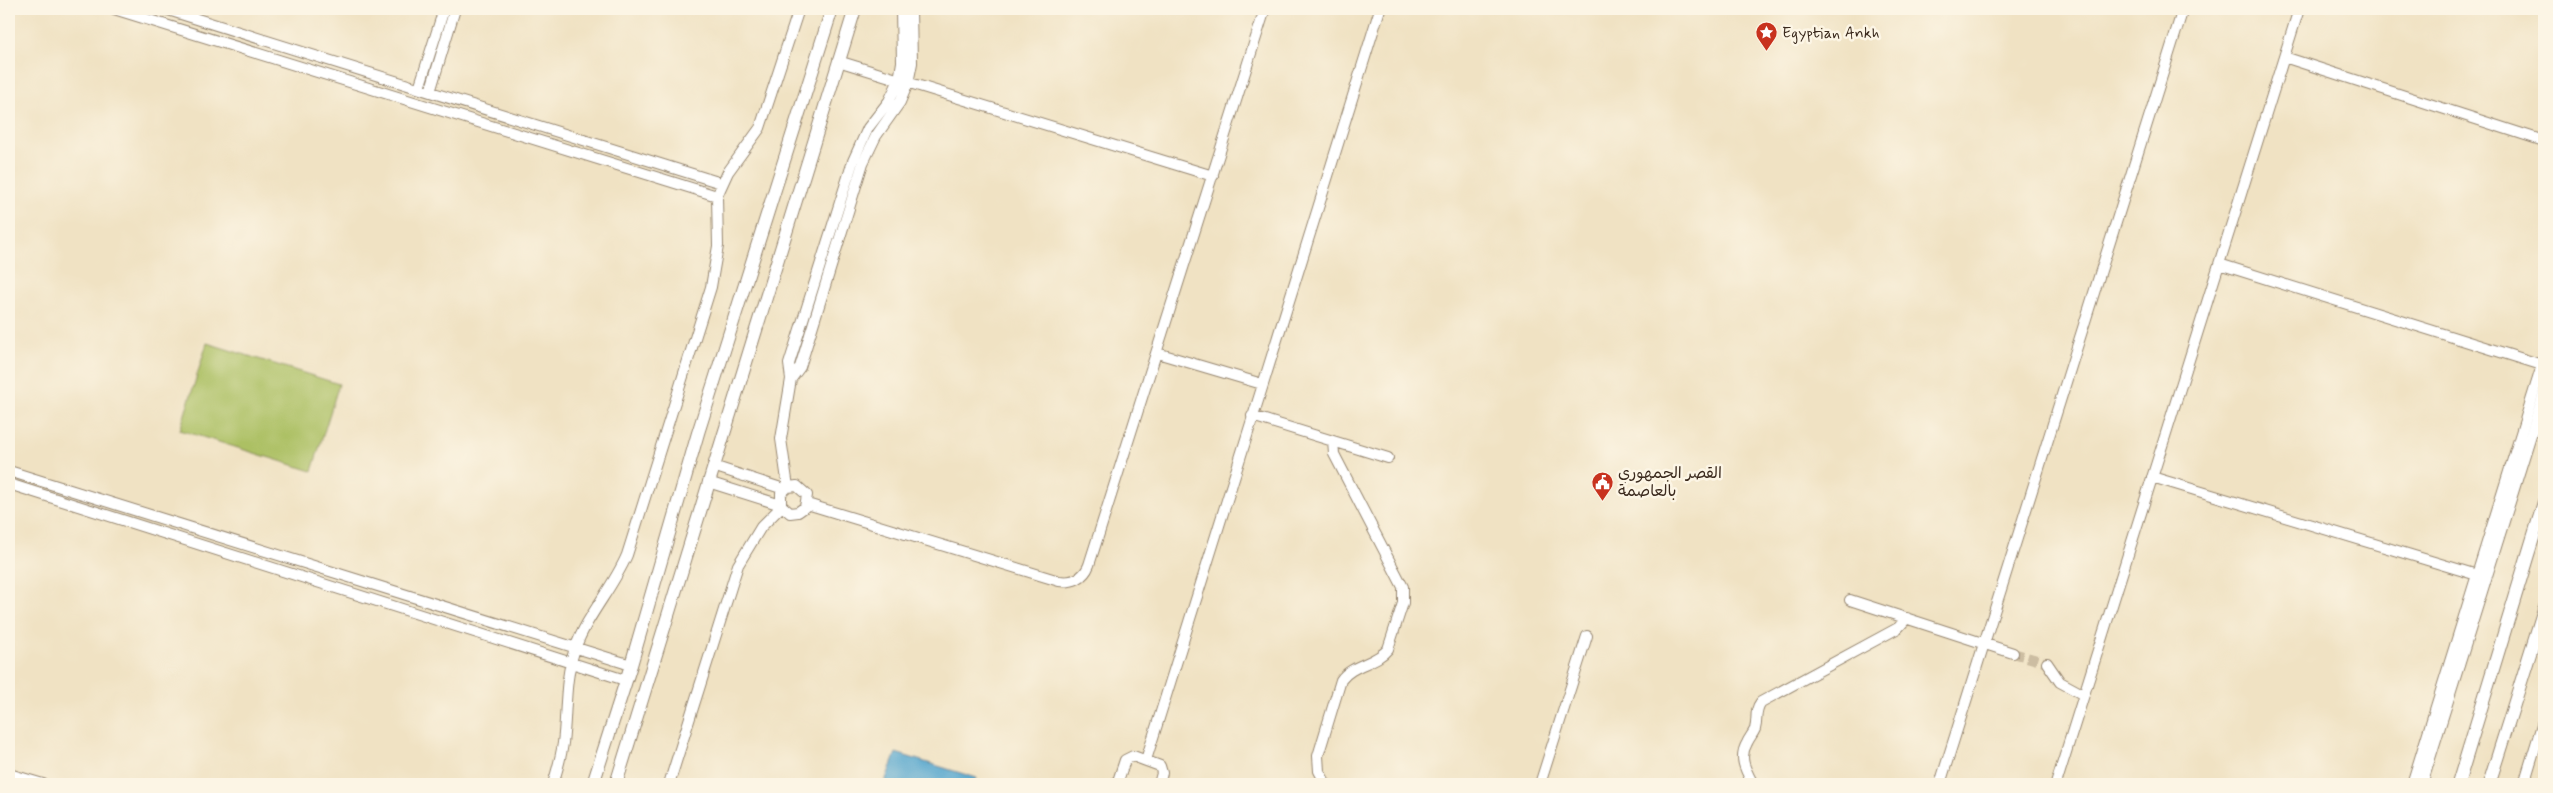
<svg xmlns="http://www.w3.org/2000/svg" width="2553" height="793" font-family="Mynerve,'Playpen Sans Arabic',sans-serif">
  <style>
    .green { fill: #acc063; stroke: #747540 }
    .water { fill: #52a5cd; stroke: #466876 }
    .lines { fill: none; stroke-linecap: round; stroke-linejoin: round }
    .minor-tunnel { stroke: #ccbda2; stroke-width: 10; stroke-dasharray: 10 5; stroke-linecap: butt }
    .minor-casing { stroke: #968670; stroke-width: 12 }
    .tertiary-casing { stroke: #968670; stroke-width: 14 }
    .minor { stroke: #fff; stroke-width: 10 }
    .tertiary { stroke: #fff; stroke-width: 12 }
    .labels { text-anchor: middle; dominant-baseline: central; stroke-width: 5; stroke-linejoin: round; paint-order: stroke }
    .poi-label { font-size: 16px; fill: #3b2a1e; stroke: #fcf5e5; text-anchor: start }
  </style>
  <rect width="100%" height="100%" fill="#fcf5e5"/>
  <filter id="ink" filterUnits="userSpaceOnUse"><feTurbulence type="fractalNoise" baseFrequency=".02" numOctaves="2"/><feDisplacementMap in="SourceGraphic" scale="10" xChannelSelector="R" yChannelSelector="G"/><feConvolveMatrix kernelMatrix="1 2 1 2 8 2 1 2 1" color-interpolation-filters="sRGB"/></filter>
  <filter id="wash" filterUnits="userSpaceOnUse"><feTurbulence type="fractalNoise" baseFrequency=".0096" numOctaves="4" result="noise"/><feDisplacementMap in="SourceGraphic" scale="20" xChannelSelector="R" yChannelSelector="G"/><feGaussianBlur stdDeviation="1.12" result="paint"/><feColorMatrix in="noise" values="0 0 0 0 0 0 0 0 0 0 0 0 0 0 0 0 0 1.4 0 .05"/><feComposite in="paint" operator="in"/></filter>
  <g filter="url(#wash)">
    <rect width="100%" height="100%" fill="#f0e2c3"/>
    <path class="green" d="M207 343 339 384 312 471 180 430Z"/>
    <path class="water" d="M896 753 977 778 975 784H884Z"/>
  </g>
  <g filter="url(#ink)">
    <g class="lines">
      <path class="minor-tunnel" d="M2013 653 2047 663"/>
      <defs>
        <path id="minor" d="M114 9 717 196
          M165 9 721 183
          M2284 57 2544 141
          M838 61 1213 176
          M419 88 444 9
          M430 92 455 9
          M2219 264 2542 365
          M1157 353 1262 384
          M791 379 800 367 863 163 876 136 900 102 908 83 912 63 911 9
          M1252 416 1388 458
          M713 466 784 489
          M9 471 631 665
          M2152 477 2477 575
          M708 482 781 505 790 513 798 512 805 507 807 495 797 486 788 487 781 493V505
          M9 484 625 680
          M788 487 781 439 791 379 789 364 853 161 868 128 889 101 899 80 902 62 901 9
          M807 504 1059 581C1073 583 1084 578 1089 565L1265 9
          M1850 600 2013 653
          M2047 663 2060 682 2084 695
          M1146 760 1380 9
          M9 774 43 784
          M553 784C557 771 561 757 563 743 567 712 564 679 575 649 587 615 613 588 627 555L711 287 718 246 717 196 728 172 760 128 799 9
          M669 784 738 565 761 527 782 506
          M1117 784 1125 760 1133 756 1160 766 1162 773 1159 784
          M1326 784 1319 771 1318 756 1341 680C1352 664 1376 664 1388 649L1403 603V587L1334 454 1333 441
          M1540 784 1587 636
          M1753 784C1746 771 1738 758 1747 743 1749 738 1753 734 1755 729 1758 719 1754 711 1761 702L1898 628 1907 618
          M1940 784 2183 9
          M2056 784 2299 9
          M2412 784 2544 359
          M2422 784 2544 393
          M2524 784 2544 718"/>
        <path id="tertiary" d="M593 784 631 665 698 433 832 9
          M616 784 855 9
          M2458 784 2544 502
          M2489 784 2544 609"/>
      </defs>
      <use href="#minor" class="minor-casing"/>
      <use href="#tertiary" class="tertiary-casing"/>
      <use href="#minor" class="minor"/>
      <use href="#tertiary" class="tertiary"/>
    </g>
  </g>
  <defs>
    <symbol id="sight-pin" viewBox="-11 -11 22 30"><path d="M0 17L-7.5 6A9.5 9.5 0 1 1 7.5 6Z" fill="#c8321e" stroke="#fcf5e5"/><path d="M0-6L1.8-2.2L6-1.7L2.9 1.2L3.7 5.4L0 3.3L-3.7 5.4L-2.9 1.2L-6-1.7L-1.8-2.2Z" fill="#fff"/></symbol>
    <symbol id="civic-pin" viewBox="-11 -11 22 30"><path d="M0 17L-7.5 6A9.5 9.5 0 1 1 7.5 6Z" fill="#c8321e" stroke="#fcf5e5"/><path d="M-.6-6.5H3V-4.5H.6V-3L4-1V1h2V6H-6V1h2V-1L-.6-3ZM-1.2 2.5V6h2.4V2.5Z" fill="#fff"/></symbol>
  </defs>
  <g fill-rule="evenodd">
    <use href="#sight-pin" x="1754" y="20" width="25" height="34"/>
    <use href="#civic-pin" x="1590" y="470" width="25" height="34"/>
  </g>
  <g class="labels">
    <g class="poi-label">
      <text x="1782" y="33">Egyptian Ankh</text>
      <text x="1618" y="473">القصر الجمهوري<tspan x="1618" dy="18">بالعاصمة</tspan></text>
    </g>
  </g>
  <rect width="2553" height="793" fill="none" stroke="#fcf5e5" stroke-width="30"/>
</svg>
